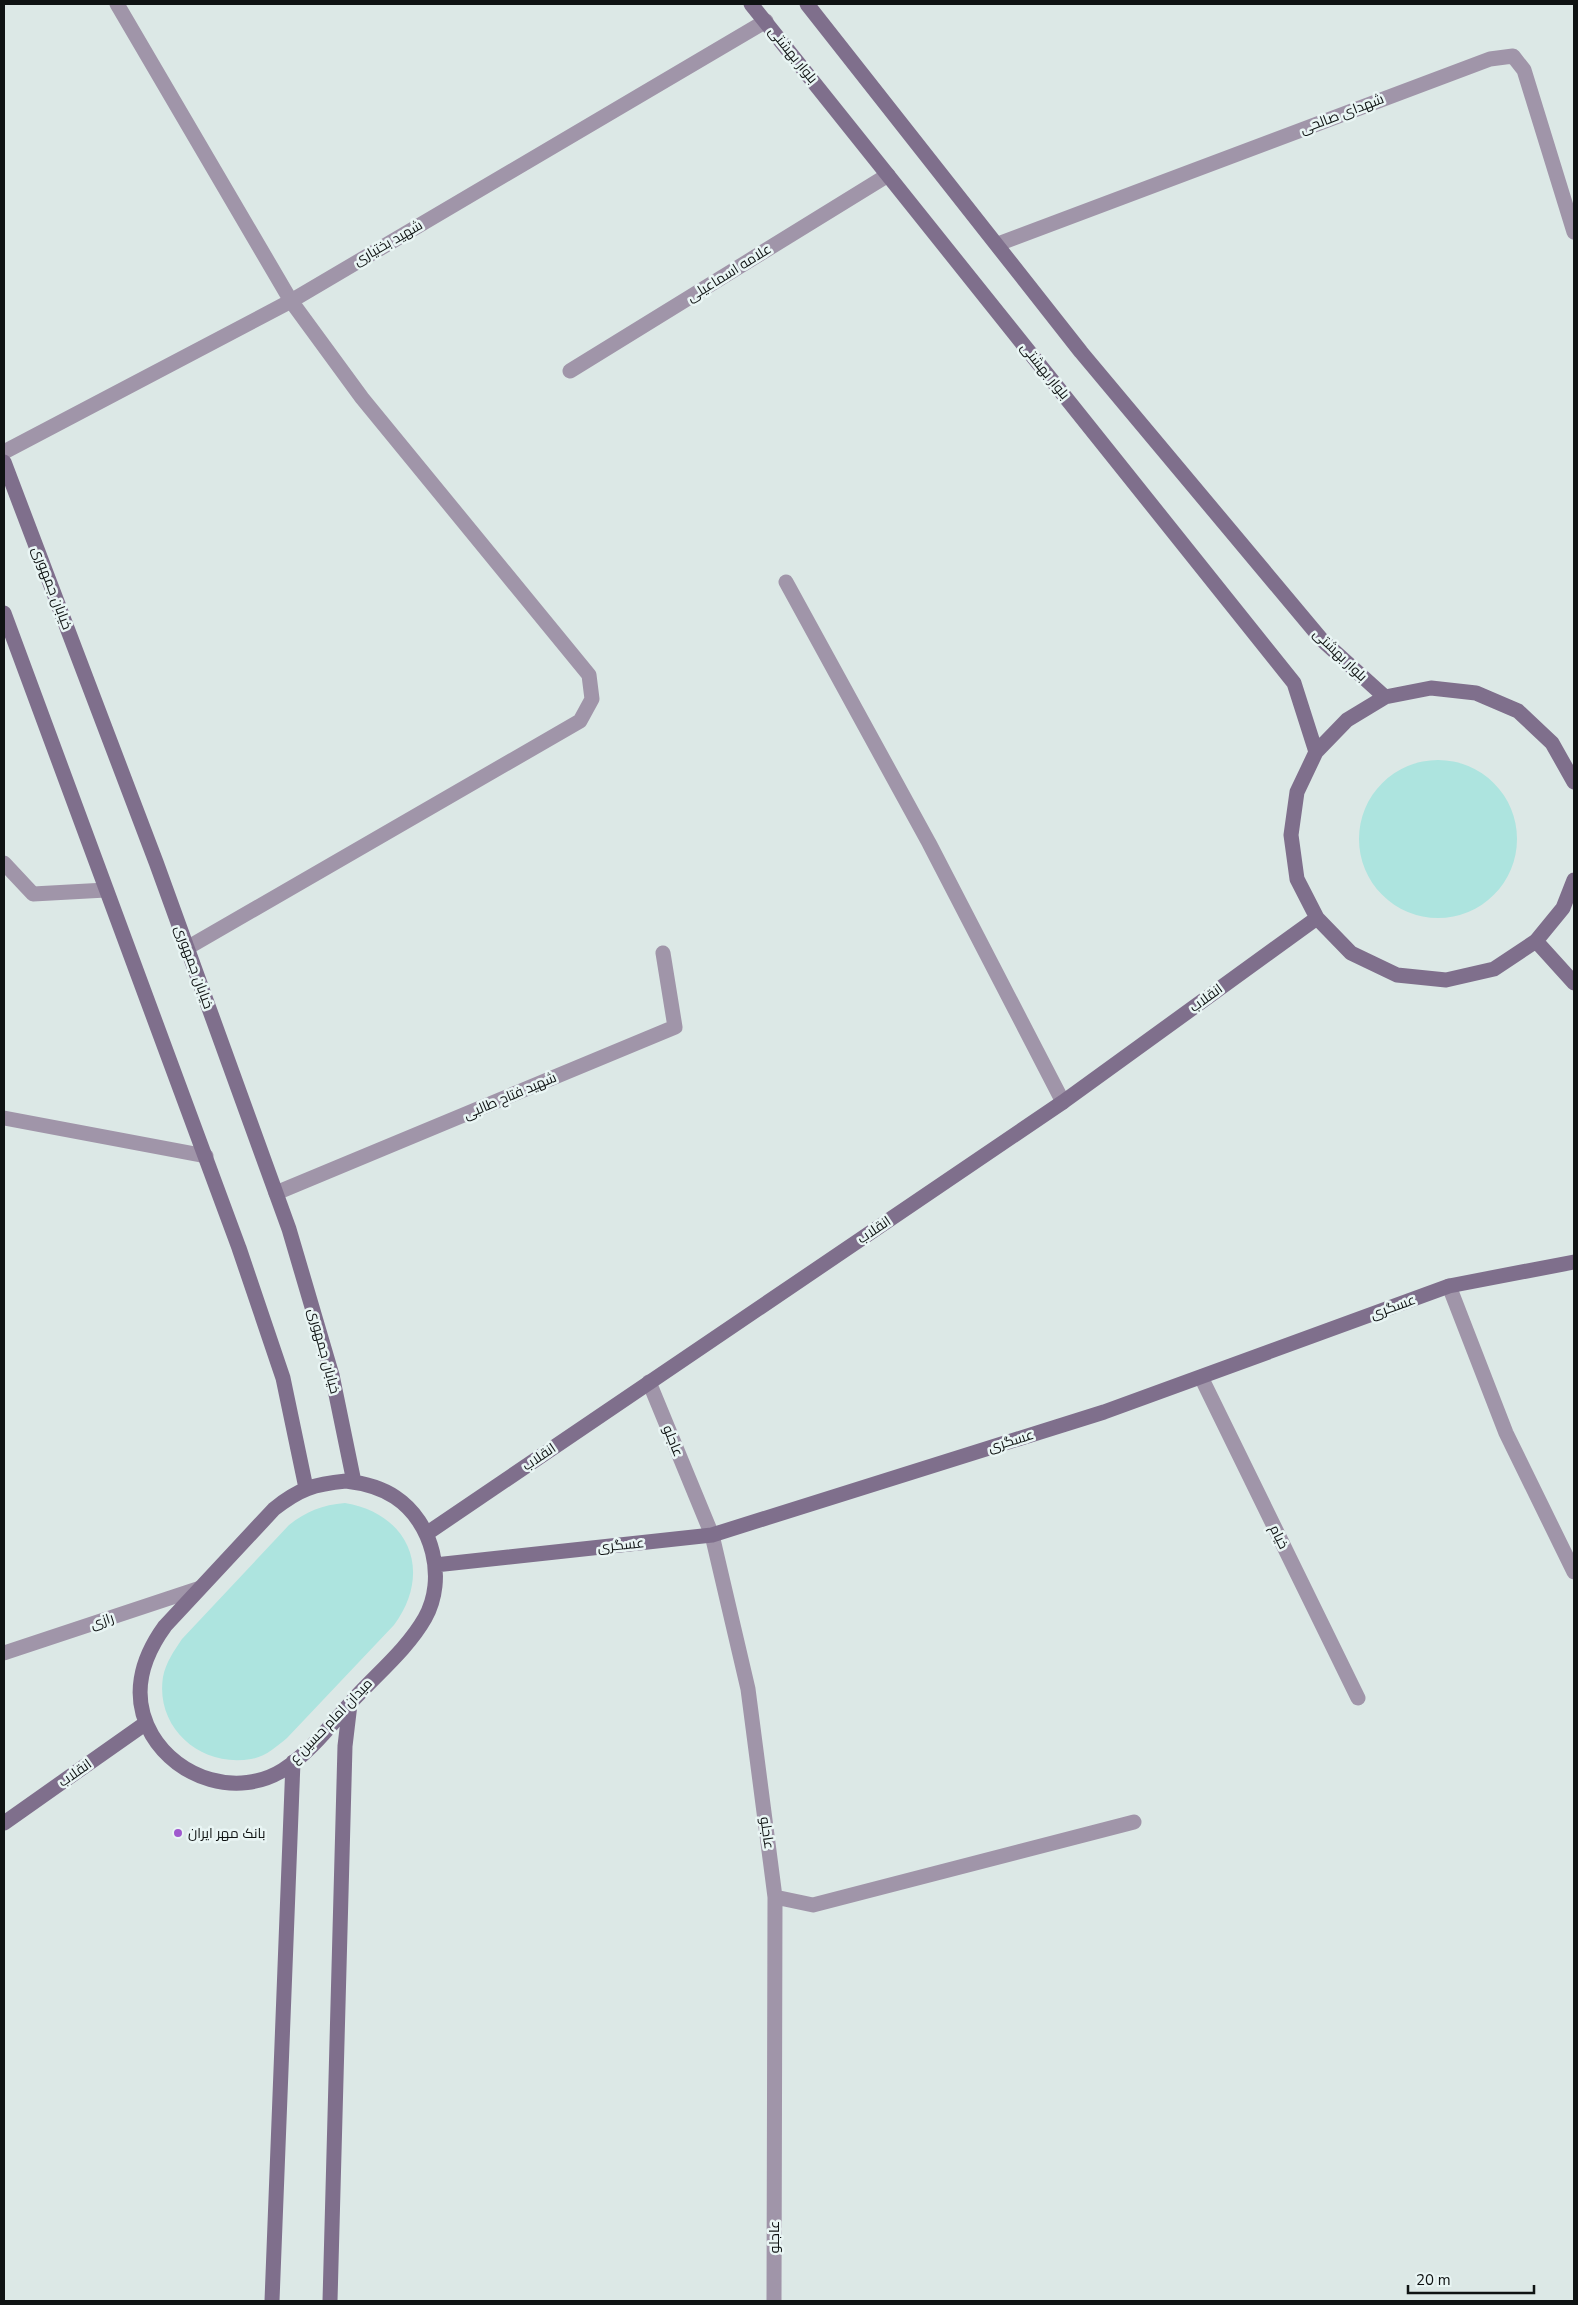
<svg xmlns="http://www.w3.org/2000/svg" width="1578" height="2305" font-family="'Nunito Sans',Cairo,sans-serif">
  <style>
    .green { fill: #ade4df }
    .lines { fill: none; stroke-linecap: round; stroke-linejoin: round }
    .street { stroke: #a095a9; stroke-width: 15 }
    .secondary { stroke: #7f6f8c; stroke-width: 15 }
    .poi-dot { fill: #a059ce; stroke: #e9f5f4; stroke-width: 2 }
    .labels { text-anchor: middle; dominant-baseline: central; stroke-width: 5; stroke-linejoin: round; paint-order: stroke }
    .street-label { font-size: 14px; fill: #0f1313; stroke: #e9f5f4 }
    .poi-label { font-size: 14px; fill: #0f1313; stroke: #e9f5f4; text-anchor: start }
  </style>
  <rect width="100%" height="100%" fill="#dce8e6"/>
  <path class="green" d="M1359 839a79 79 0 1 1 158 0a79 79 0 1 1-158 0Z
    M345 1503C410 1514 433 1572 394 1625L287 1738C276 1747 265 1757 251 1759 201 1768 155 1728 163 1677 166 1662 174 1651 182 1639L289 1525C307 1511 322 1505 345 1503Z"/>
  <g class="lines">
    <path class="street" d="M117 4 291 301 362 398 589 675 592 699 580 721 187 948
      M998 244 1490 59 1513 56 1524 70 1574 232
      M570 371 888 175
      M4 452 291 301 766 21
      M786 582 929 843 1063 1102
      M4 863 33 894 106 890
      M4 1118 206 1156
      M276 1193 675 1027 663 953
      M1449 1286 1506 1433 1574 1572
      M1201 1377 1358 1698
      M649 1382 712 1535 748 1689 775 1897 774 2301
      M4 1653 200 1588
      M775 1897 813 1905 1134 1822"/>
    <path class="secondary" d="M751 4 1294 683 1316 752
      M807 4 1081 352 1322 640 1385 697
      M4 462 156 862 289 1229 332 1375 354 1482
      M4 613 239 1248 283 1378 306 1488
      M1574 782 1552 743 1518 711 1476 693 1431 688 1385 697 1347 720 1316 752 1297 792 1291 835 1297 879 1317 918 1351 953 1397 975 1446 980 1494 969 1536 941 1563 908 1574 880
      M1536 941 1574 983
      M346 1481C363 1483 380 1487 395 1497 433 1522 447 1579 425 1618 408 1648 378 1673 355 1698 333 1722 311 1752 283 1770 238 1798 178 1779 152 1735 130 1697 141 1659 165 1626L274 1509C299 1489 314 1484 346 1481Z
      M426 1534 1063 1102 1317 918
      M435 1565 712 1535 1104 1412 1449 1286 1574 1262
      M4 1823 146 1723
      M272 2301 293 1762
      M330 2301 345 1746 350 1704"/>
  </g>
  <circle class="poi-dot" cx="178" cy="1833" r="5"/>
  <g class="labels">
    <g class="street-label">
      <text transform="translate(793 55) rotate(51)">بلوار بهشتی</text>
      <text transform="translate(1342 114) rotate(-21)">شهدای صالحی</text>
      <text transform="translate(388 243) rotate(-30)">شهید بختیاری</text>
      <text transform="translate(729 273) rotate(-32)">علامه اسماعیلی</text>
      <text transform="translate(1045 371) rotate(51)">بلوار بهشتی</text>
      <text transform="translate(52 588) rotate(69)">خیابان جمهوری</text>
      <text transform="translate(1340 655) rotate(44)">بلوار بهشتی</text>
      <text transform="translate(194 967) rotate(70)">خیابان جمهوری</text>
      <text transform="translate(1206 998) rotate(-36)">انقلاب</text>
      <text transform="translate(510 1096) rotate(-23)">شهید فتاح طالبی</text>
      <text transform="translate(874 1230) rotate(-34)">انقلاب</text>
      <text transform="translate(1393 1307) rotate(-20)">عسگری</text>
      <text transform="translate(324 1351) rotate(75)">خیابان جمهوری</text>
      <text transform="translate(673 1441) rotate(68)">عاجلو</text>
      <text transform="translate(1011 1441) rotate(-17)">عسگری</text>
      <text transform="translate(539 1457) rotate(-34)">انقلاب</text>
      <text transform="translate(1279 1537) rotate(64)">خیام</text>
      <text transform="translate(621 1545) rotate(-6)">عسگری</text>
      <text transform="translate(102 1621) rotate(-18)">رازی</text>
      <text transform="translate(331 1721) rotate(-46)">میدان امام حسین ع</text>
      <text transform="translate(75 1773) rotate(-35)">انقلاب</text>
      <text transform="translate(767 1833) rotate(82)">عاجلو</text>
      <text transform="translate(774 2237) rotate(-90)">عاجلو</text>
    </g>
    <g class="poi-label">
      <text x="188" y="1833">بانک مهر ایران</text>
    </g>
  </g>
  <rect width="1578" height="2305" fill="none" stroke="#0f1313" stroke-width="10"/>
  <path d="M1408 2285v8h126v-8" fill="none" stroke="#0f1313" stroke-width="2.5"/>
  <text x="1416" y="2285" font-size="15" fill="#0f1313" stroke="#e9f5f4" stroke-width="4" paint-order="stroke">20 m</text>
</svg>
